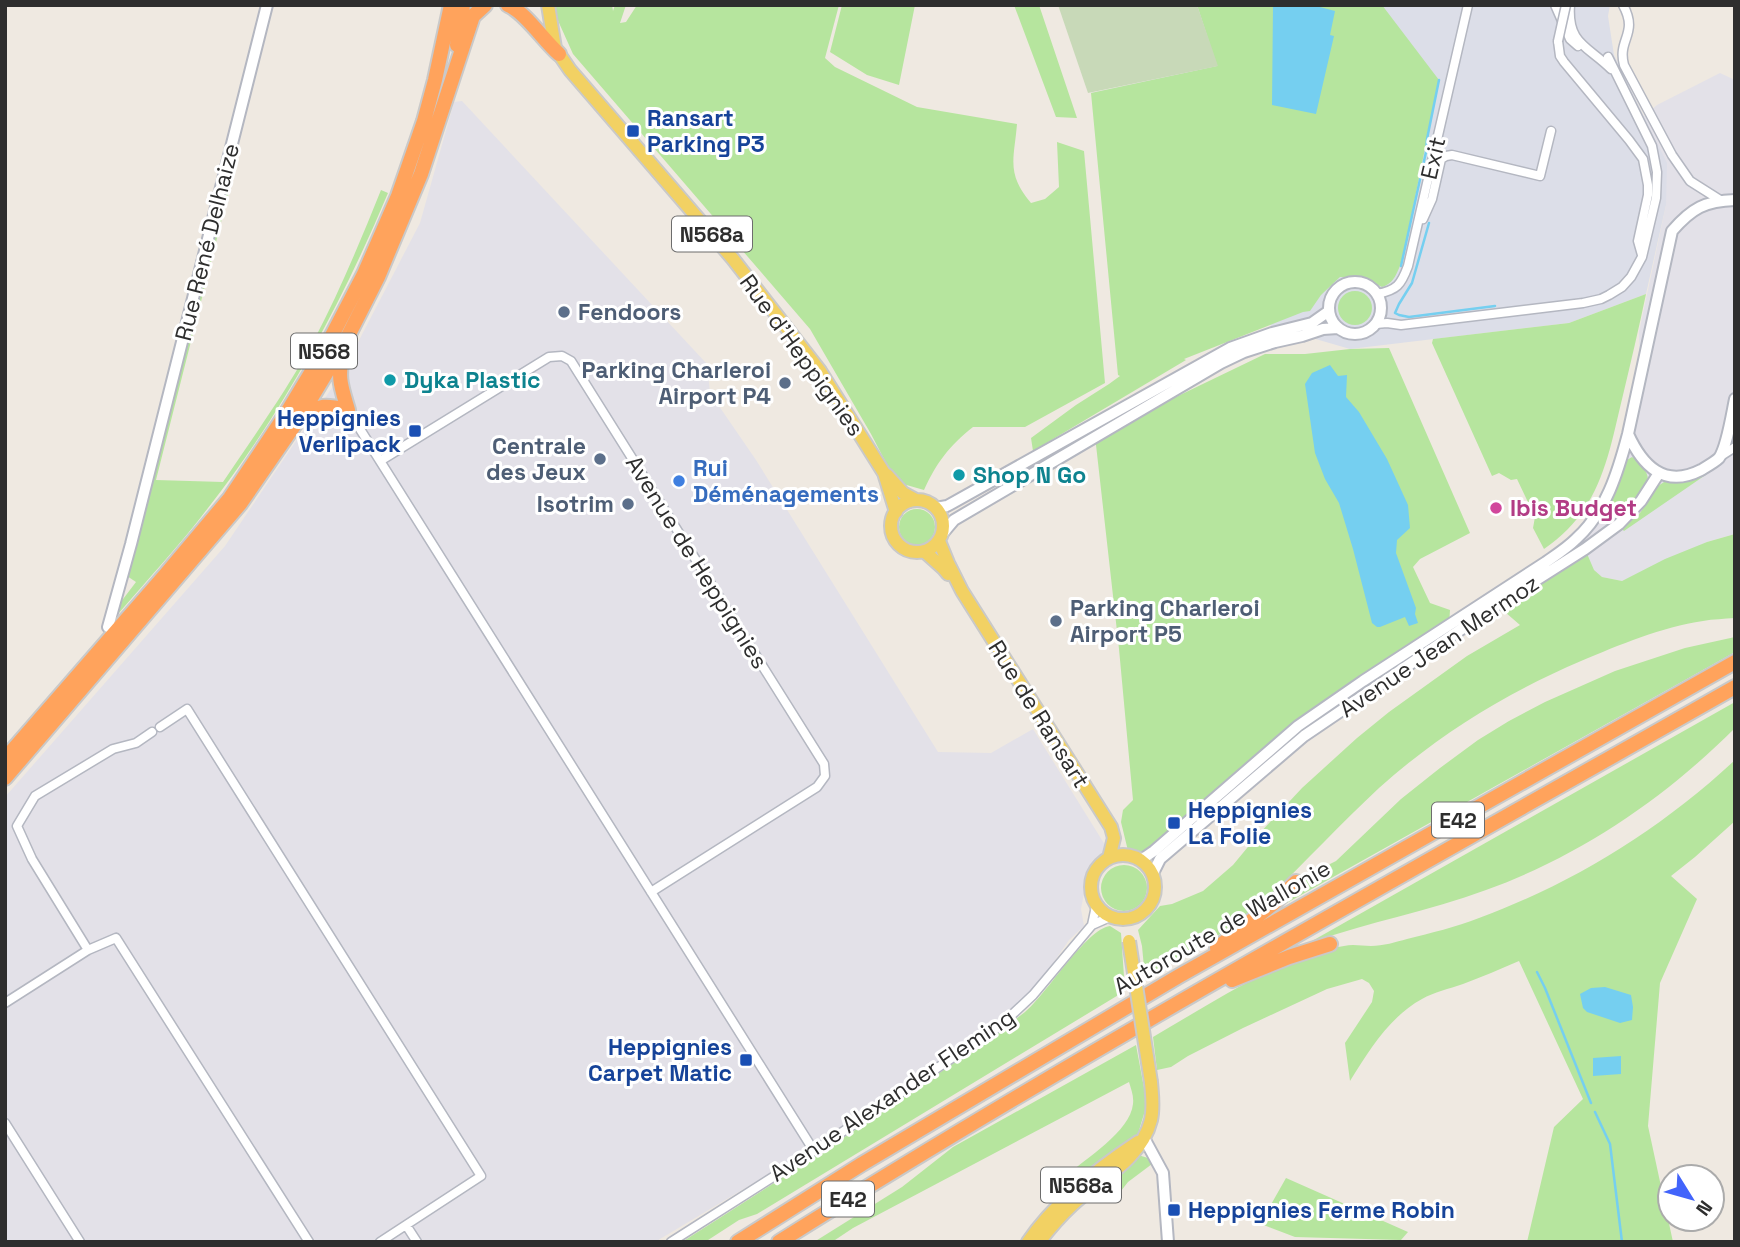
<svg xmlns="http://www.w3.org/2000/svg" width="1740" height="1247" font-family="'Space Grotesk',sans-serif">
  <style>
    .industrial { fill: #e3e1e8 }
    .airport { fill: #dcdee8 }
    .green { fill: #b6e59e }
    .cemetery { fill: #c8d9b8 }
    .water { fill: #75cff0 }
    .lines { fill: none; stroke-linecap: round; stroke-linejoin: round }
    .stream { stroke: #75cff0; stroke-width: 2.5 }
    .street-casing { stroke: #b4b7c1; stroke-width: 11 }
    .secondary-casing { stroke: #b4b7c1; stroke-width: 14 }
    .primary-casing { stroke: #c9c9c9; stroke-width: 16 }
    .highway-casing { stroke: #c9c9c9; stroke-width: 18 }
    .street { stroke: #fff; stroke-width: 8 }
    .secondary { stroke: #fff; stroke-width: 10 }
    .primary { stroke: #f2d163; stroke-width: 12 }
    .highway { stroke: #ffa35c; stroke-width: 14 }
    .street-bridge-casing { stroke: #b4b7c1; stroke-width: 11; stroke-linecap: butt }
    .primary-bridge-casing { stroke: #c9c9c9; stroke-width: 16; stroke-linecap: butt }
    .street-bridge { stroke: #fff; stroke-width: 8 }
    .primary-bridge { stroke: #f2d163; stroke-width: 12 }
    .transit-dot { fill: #1a4fb4; stroke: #fff; stroke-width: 2.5 }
    .service-dot { fill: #5c6f8a; stroke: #fff; stroke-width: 2.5 }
    .culture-dot { fill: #0f9aa8; stroke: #fff; stroke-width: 2.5 }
    .shop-dot { fill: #3f7fe0; stroke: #fff; stroke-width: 2.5 }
    .hotel-dot { fill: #d1479c; stroke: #fff; stroke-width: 2.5 }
    .labels { text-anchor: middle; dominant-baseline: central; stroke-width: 6; stroke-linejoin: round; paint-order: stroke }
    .shield { fill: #fff; stroke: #6d6d6d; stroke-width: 2 }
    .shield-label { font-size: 21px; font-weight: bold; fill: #2e2e2e }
    .transit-label { font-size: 23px; font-weight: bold; fill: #164399; stroke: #fff; text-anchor: start }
    .street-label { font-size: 23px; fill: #2e2e2e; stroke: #fff }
    .service-label { font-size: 23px; font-weight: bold; fill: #4e5e75; stroke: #fff; text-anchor: end }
    .culture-label { font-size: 23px; font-weight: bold; fill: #0d838f; stroke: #fff; text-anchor: start }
    .shop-label { font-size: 23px; font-weight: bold; fill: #366cbe; stroke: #fff; text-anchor: start }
    .hotel-label { font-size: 23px; font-weight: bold; fill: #b23c85; stroke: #fff; text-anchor: start }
  </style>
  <rect width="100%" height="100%" fill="#efe9e1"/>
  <path class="industrial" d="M1720 73 1735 80V534L1707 542 1622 581 1602 577 1593 570 1584 549 1575 541 1604 504 1640 378 1639 332 1666 205 1644 116 1657 105Z
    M462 101 707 364 710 393 756 460 938 752 991 753 1033 729 1110 853 1088 872 1081 909 1084 926 1069 940 1038 985 984 1032 777 1169 655 1242H5V797L225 546 342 373 420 223 454 102Z"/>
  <path class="airport" d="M1197 5H1610L1608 16 1614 55 1667 163 1666 205 1646 294 1569 323 1350 349 1271 326 1269 321 1091 93 1217 66Z"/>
  <path class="green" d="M551 5H612L613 11 615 5H626L620 23 626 22 637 5H839L825 58 835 67 917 107 1017 124C1014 160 1006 173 1031 203L1045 199 1059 187 1057 142 1084 151 1105 383 1025 427H973C949 446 937 462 924 490L896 482 871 434 810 329 573 54Z
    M842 5H915L899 85 867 75 830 52Z
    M1014 5H1039L1077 118 1056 117Z
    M1197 5H1382L1439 80 1402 261C1397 272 1395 283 1382 287L1364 278 1340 277 1321 295 1310 311 1303 312 1184 359 1186 360 1033 451 1031 438 1076 405 1109 384 1120 376 1118 375 1091 93 1217 66Z
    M233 154 238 155 156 480 223 482C254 436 287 390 313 342 339 293 360 242 381 190L388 193C341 305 283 412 208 508 180 545 148 579 118 614L115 612 117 607 136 582 127 576Z
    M1338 308a17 17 0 1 1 34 0a17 17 0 1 1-34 0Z
    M1646 294C1639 328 1631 361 1623 395 1608 457 1601 510 1544 549L1533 528 1535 517 1517 479 1511 480 1499 473 1492 476 1432 343 1433 339 1569 323Z
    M1389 348 1470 533 1420 559 1413 567 1430 603 1450 610 1449 625 1298 726 1154 851 1129 855 1121 822 1123 810 1133 800 1119 649 1095 436 1265 354H1305L1350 349Z
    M1632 457C1638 460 1640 464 1644 469 1658 487 1630 506 1619 519L1609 505 1616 491 1627 460Z
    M1707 472V474L1624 531 1622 529 1640 513 1658 486 1664 482 1668 480H1691Z
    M899 527a18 18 0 1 1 36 0a18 18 0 1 1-36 0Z
    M1735 534V618C1724 619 1713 619 1703 621 1662 627 1619 645 1581 661 1508 692 1439 734 1379 788 1336 828 1296 872 1253 912L1232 927 1145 978 1142 946 1138 930 1160 906 1172 904 1203 891 1233 865 1257 836 1302 788 1357 738 1389 712 1467 656 1520 625 1498 606 1585 549 1594 570 1602 577 1622 581 1665 559 1707 542Z
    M1735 637V652L1285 904V901L1314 872 1336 861 1401 799 1440 768 1478 740 1509 721 1545 702 1615 671 1685 648Z
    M1735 702V728C1664 799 1580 856 1486 890 1429 911 1369 922 1312 942V941Z
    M1735 760V821L1695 857 1671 876 1697 899 1660 983 1648 1126 1673 1242H1527L1554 1127 1583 1099 1519 961C1500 969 1482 977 1463 984 1449 989 1434 992 1422 999 1389 1017 1369 1051 1350 1081L1345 1043 1372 1002 1374 991 1369 983 1362 979 1327 989 1243 1028 1188 1056 1171 1067 1157 1070 1153 1037C1200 1010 1247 978 1299 960 1313 955 1329 948 1344 946 1353 944 1362 946 1371 946 1383 946 1396 942 1407 939 1431 933 1456 927 1479 918 1574 883 1661 829 1735 760Z
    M1101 888a23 23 0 1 1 46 0a23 23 0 1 1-46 0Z
    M1110 926 1121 933 1125 991 757 1214 739 1220 705 1242H682C757 1194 831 1147 904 1097 945 1069 986 1042 1025 1012 1046 995 1086 929 1110 926Z
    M1136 1045 1147 1104 1137 1137 1065 1195H1045C1052 1189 1059 1182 1066 1176 1086 1158 1130 1132 1133 1104 1134 1096 1131 1089 1129 1082L853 1228 832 1242H814L902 1187 953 1147Z
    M1138 1155 1148 1158 1152 1164 1128 1182 1117 1196H1087Z
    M1286 1178 1408 1232 1401 1240 1295 1237 1261 1224 1265 1215Z"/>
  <path class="cemetery" d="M1058 5H1197L1218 66 1088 93Z"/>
  <path class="water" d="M1273 5H1312L1335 11 1330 35 1334 36 1316 114 1272 105Z
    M1330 365 1338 376 1347 375 1346 397 1359 412 1387 459 1408 505 1410 528 1397 540 1396 553 1416 608 1415 614 1418 623 1409 626 1405 617 1380 627H1377L1372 623 1353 549 1339 503 1325 479 1315 453 1305 384 1312 373Z
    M1605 987 1631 995 1633 1007 1632 1020 1620 1023 1587 1012 1583 1008 1580 994 1591 988Z
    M1621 1056V1074L1593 1076V1058Z"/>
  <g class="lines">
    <path class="stream" d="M1429 223 1412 283 1399 304 1395 313 1399 315 1409 317 1495 306
      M1401 266 1426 152 1427 139 1439 80
      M1537 972 1545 988 1591 1103
      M1595 1112 1610 1144 1622 1242"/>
    <defs>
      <path id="street" d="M1555 5 1570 39 1578 46
        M1570 5C1567 44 1588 46 1611 69
        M1623 5C1639 34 1617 39 1624 65L1672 155 1690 181 1720 200
        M1558 41 1560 56 1564 62 1629 140 1643 159 1648 185V195L1638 241 1642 255
        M1423 219 1432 199 1441 159 1446 156 1452 155 1540 176 1551 131
        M1377 294C1397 290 1401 285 1408 266L1468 5
        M1376 324 1387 323 1401 325 1583 303 1601 299 1609 295 1622 287 1631 277 1642 257 1656 198 1657 172 1652 146 1608 57
        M348 410 814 1151
        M1721 456 1735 447
        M380 461 549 357 562 356 571 361 824 764 825 776 817 787 651 892
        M160 727 187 709 481 1176 380 1242
        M152 732 136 743 113 749 35 796 17 826 32 859 88 950 116 938 309 1242
        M1092 925 1096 906
        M5 1003 88 950
        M5 1123 80 1242
        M406 1225 417 1242
        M671 1242 814 1151 1001 1025 1033 995 1092 925 1110 917"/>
      <path id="secondary" d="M1329 308a26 26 0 1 1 52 0a26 26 0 1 1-52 0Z
        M1628 434C1642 465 1664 489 1701 470 1706 467 1715 462 1719 458 1727 447 1732 413 1735 399
        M936 508 947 506 1230 348 1272 333 1312 323 1329 311
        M943 533 954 520 1221 363 1244 352 1275 342 1302 336 1323 329 1338 328
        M108 627 131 544 267 5
        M1141 860 1154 851 1298 726 1363 681 1546 562C1556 555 1567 548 1576 539 1606 512 1618 472 1628 434L1672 231C1692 208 1705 201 1735 200
        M1153 873 1160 859 1304 736 1497 605 1585 549 1619 524 1641 501 1659 473
        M1144 1138 1163 1173 1168 1242"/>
      <path id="primary" d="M548 5 555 48 570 70 733 259 820 371 884 473 896 512
        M887 475 903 493 916 500
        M891 526a26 26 0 1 1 52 0a26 26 0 1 1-52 0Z
        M939 541 948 563 962 591 1111 827 1114 838 1109 858
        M924 551 943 568 948 574
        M1091 887a32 32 0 1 1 64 0a32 32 0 1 1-64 0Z
        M1028 1242C1056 1201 1097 1169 1138 1142
        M1039 1242C1049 1229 1060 1216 1072 1205 1100 1179 1141 1160 1151 1120 1154 1107 1152 1095 1151 1082"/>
      <path id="highway" d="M508 5C525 12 544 41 559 54
        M457 45 463 5
        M302 417C322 404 325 405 348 410 341 386 337 378 343 353
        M5 759 166 574 230 498 286 414 324 351 364 274 398 196 424 121 435 80 451 5
        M5 778 240 504 298 420 345 342 378 277 421 174 473 16 485 5
        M1217 948 1274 903 1296 882
        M1232 980 1289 957 1330 944
        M738 1242 862 1164 1179 976 1735 662
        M779 1242C1091 1046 1415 869 1735 687"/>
    </defs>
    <use href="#street" class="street-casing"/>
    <use href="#secondary" class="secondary-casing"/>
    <use href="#primary" class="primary-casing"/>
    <use href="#highway" class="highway-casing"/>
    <use href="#street" class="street"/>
    <use href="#secondary" class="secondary"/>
    <use href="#primary" class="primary"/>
    <use href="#highway" class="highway"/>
    <defs>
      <path id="street-bridge" d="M1558 41 1566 5"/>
      <path id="primary-bridge" d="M1129 941 1151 1082"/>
    </defs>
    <use href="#street-bridge" class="street-bridge-casing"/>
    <use href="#primary-bridge" class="primary-bridge-casing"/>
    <use href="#street-bridge" class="street-bridge"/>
    <use href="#primary-bridge" class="primary-bridge"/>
  </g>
  <g class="transit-dot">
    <rect x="626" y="124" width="14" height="14" rx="3.5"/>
    <rect x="408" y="424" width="14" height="14" rx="3.5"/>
    <rect x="1167" y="816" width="14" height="14" rx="3.5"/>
    <rect x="739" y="1053" width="14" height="14" rx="3.5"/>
    <rect x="1167" y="1203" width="14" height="14" rx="3.5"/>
  </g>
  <g class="service-dot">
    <circle cx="564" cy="312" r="7"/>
    <circle cx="785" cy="383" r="7"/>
    <circle cx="600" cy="459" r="7"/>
    <circle cx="628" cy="504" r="7"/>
    <circle cx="1056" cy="621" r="7"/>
  </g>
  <g class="culture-dot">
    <circle cx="390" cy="380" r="7"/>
    <circle cx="959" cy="475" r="7"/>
  </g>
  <circle class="shop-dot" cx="679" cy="481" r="7"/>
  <circle class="hotel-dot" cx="1496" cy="508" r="7"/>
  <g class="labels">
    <g class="shield">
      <rect x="672" y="216.5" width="80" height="35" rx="5"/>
      <rect x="291" y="333.5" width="66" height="35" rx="5"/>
      <rect x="1432" y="802.5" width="52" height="35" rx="5"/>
      <rect x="1041" y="1167.5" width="80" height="35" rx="5"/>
      <rect x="822" y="1181.5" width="52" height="35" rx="5"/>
    </g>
    <g class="shield-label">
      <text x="712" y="234">N568a</text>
      <text x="324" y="351">N568</text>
      <text x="1458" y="820">E42</text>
      <text x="1081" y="1185">N568a</text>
      <text x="848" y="1199">E42</text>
    </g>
    <g class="transit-label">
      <text x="647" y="118">Ransart<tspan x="647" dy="26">Parking P3</tspan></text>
      <text x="401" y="418" text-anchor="end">Heppignies<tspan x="401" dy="26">Verlipack</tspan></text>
      <text x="1188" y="810">Heppignies<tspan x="1188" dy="26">La Folie</tspan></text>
      <text x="732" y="1047" text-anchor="end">Heppignies<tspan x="732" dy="26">Carpet Matic</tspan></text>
      <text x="1188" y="1210">Heppignies Ferme Robin</text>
    </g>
    <g class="street-label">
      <text transform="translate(1433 158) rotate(-77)">Exit</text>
      <text transform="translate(207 242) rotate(-76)">Rue René Delhaize</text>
      <text transform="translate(802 355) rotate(54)">Rue d'Heppignies</text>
      <text transform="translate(697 562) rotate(58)">Avenue de Heppignies</text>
      <text transform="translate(1439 646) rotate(-34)">Avenue Jean Mermoz</text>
      <text transform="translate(1039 714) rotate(58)">Rue de Ransart</text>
      <text transform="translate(1222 927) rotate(-30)">Autoroute de Wallonie</text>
      <text transform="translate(892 1095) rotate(-34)">Avenue Alexander Fleming</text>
    </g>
    <g class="service-label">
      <text x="578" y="312" text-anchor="start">Fendoors</text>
      <text x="771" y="370">Parking Charleroi<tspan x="771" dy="26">Airport P4</tspan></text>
      <text x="586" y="446">Centrale<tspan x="586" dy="26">des Jeux</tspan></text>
      <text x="614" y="504">Isotrim</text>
      <text x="1070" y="608" text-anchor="start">Parking Charleroi<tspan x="1070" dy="26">Airport P5</tspan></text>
    </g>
    <g class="culture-label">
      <text x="404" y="380">Dyka Plastic</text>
      <text x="973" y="475">Shop N Go</text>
    </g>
    <g class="shop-label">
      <text x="693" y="468">Rui<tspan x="693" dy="26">Déménagements</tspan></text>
    </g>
    <g class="hotel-label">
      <text x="1510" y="508">Ibis Budget</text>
    </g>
  </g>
  <rect width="1740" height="1247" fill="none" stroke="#2e2e2e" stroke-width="14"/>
  <g transform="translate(1691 1198) rotate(127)"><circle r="33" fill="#ffffff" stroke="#ababab" stroke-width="2"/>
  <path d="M0-5L12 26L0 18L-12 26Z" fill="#4264fb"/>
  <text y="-10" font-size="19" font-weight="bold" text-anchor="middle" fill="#2e2e2e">N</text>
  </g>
</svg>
